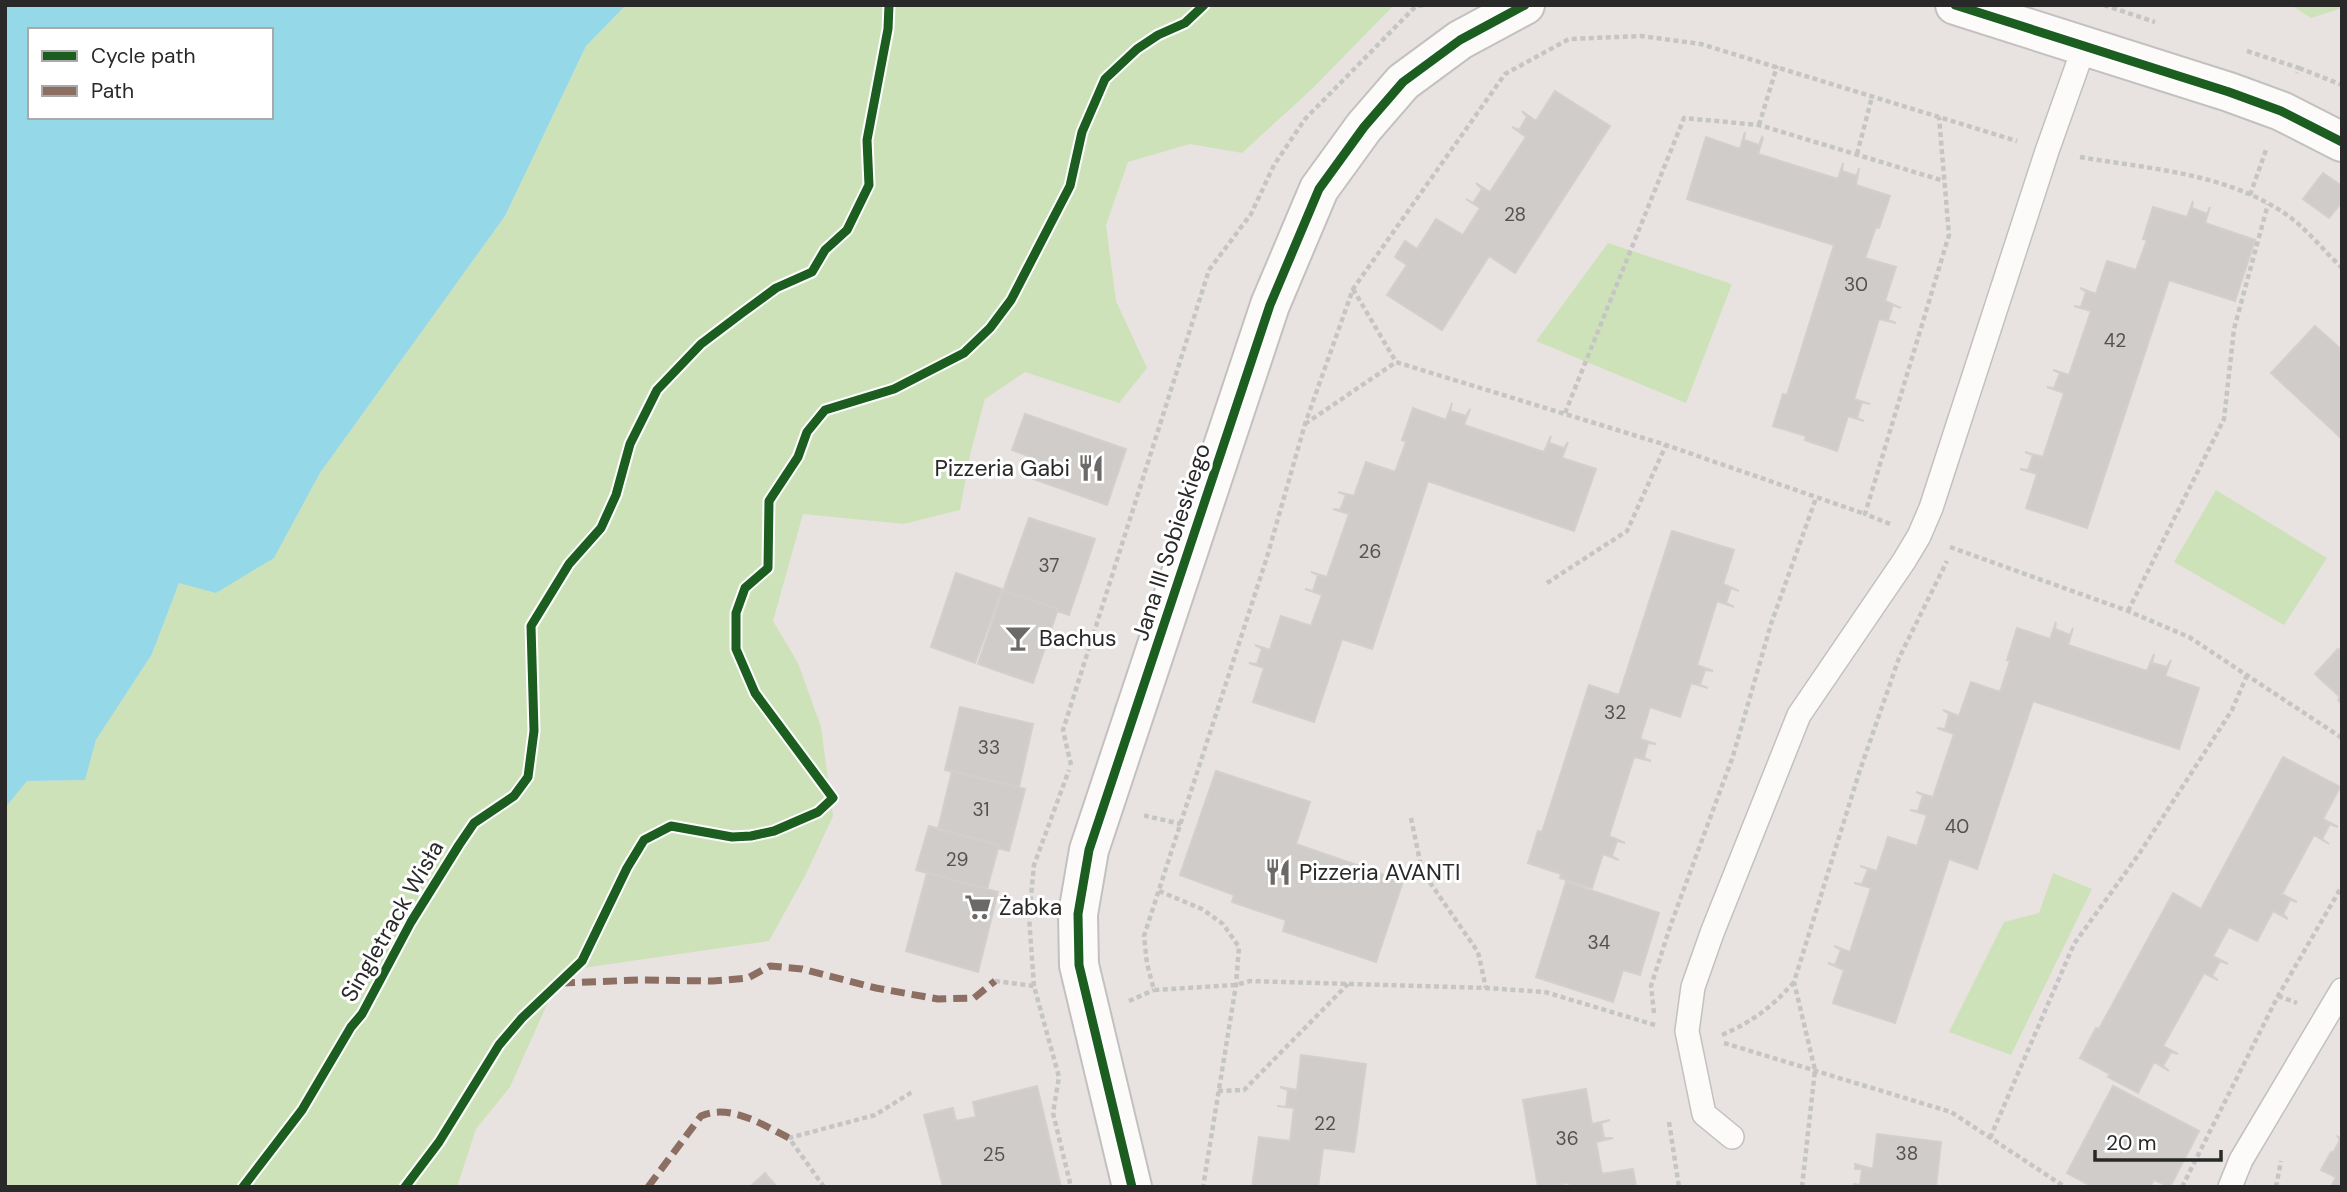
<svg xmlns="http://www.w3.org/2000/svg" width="2347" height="1192" font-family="'DM Sans',sans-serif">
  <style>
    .green { fill: #cee2b9 }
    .water { fill: #95d9e8; fill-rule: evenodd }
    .building { fill: #cfccc9; stroke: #d3cfcc; stroke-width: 2 }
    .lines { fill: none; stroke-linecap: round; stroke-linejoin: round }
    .service-casing { stroke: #c2c0c1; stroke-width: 26 }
    .minor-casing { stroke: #c2c0c1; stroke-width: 42 }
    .path { stroke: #c6c5c5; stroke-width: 4.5; stroke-dasharray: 5 3.5; stroke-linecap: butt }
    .service { stroke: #fcfbfa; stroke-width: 23 }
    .minor { stroke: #fcfbfa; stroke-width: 38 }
    .quiet { stroke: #8d6e63; stroke-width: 7; stroke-dasharray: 14 7; stroke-linecap: butt }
    .cycleway-casing { stroke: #fff; stroke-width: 13 }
    .cycleway { stroke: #1b5e20; stroke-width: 9 }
    .labels { text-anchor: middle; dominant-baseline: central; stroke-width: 6; stroke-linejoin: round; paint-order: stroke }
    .number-label { font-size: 19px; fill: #535252 }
    .poi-label { font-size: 23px; fill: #292929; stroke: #fff; text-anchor: start }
    .street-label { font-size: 23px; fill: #292929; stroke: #fff }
  </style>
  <rect width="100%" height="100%" fill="#e8e3e0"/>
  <path class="green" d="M626 5H1394L1313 88 1242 153 1190 144 1128 162 1106 225 1116 301 1147 368 1119 403 1025 372 985 399 971 451 960 510 904 524 803 514 773 621 798 663 821 727 833 816 806 874 769 941 562 971 510 1087 476 1129 457 1187H5V808L27 781 85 780 96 740 152 654 179 583 274 558 320 473 505 216 586 46Z
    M2291 5H2342V8L2311 18Z
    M1608 243 1732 284 1686 403 1536 341Z
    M2216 490 2327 558 2284 625 2174 562Z
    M2053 873 2092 889 2011 1055 1949 1032 2004 922 2039 913Z"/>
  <path class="water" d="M5 5H626L586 46 505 216 320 473 274 558 216 593 179 583 152 654 96 740 85 780 27 781 5 808ZM30 30H271V117H30Z"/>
  <path class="building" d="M1555 91 1610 126 1515 273 1489 256 1442 330 1387 295 1407 265 1395 257 1405 241 1417 249 1436 219 1463 235 1480 208 1466 199 1473 203 1482 189 1476 183 1490 192 1526 137 1512 127 1519 130 1527 117 1522 111 1536 121Z
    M1745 132 1744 140 1759 145 1762 137 1763 138 1758 154 1838 179 1843 163 1842 171 1857 176 1859 168 1856 185 1890 196 1879 228 1876 227 1865 258 1896 267 1885 301 1901 308 1893 305 1888 320 1896 323 1879 319 1854 399 1870 404 1862 402 1857 418 1864 421 1848 416 1837 451 1805 440 1806 436 1773 426 1783 394 1787 395 1834 245 1687 199 1706 137 1740 149Z
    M2323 173 2342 186V202L2329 218 2303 199Z
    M2193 201 2192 208 2207 214 2210 207 2205 223 2255 240 2235 301 2169 280 2087 528 2026 508 2037 474 2020 469 2028 470 2033 455 2025 452 2043 457 2064 393 2047 387 2054 388 2060 373 2053 370 2069 375 2091 311 2074 306 2081 307 2086 292 2080 288 2096 294 2107 261 2136 270 2147 240 2143 239 2153 207 2187 217Z
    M2315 326 2342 350V439L2271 373Z
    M1452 403 1450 411 1466 416 1470 409 1464 425 1544 452 1551 436 1549 443 1564 448 1568 442 1562 458 1596 469 1574 531 1428 481 1372 649 1342 639 1314 722 1253 702 1264 668 1249 663 1257 664 1262 649 1255 645 1270 650 1281 616 1311 626 1322 595 1305 589 1313 591 1318 575 1311 572 1327 577 1349 514 1333 509 1340 510 1346 495 1338 492 1354 496 1366 462 1395 472 1406 442 1402 440 1413 408 1446 420Z
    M1025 414 1126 449 1107 505 1033 479 1039 460 1012 450Z
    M1029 518 1095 539 1069 615 1057 611 1058 609 1003 591Z
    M1672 531 1734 550 1723 584 1739 591 1731 588 1726 603 1734 607 1717 601 1697 665 1713 671 1705 670 1700 685 1708 688 1691 683 1680 717 1650 707 1640 739 1656 744 1648 743 1644 758 1651 761 1634 757 1609 836 1625 843 1617 841 1612 856 1619 860 1603 854 1592 888 1560 878 1561 874 1528 863 1538 831 1542 832 1589 685 1619 695Z
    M956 573 1002 589 975 663 931 647Z
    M1003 591 1058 609 1033 683 978 664Z
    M2056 622 2055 629 2070 635 2073 628 2068 645 2147 671 2154 654 2152 663 2167 667 2171 660 2165 676 2199 688 2179 749 2033 701 1977 869 1949 859 1895 1023 1833 1003 1844 970 1828 963 1835 965 1841 950 1834 946 1850 952 1871 888 1854 883 1862 884 1868 869 1860 866 1877 871 1888 837 1917 846 1927 815 1910 810 1918 811 1923 795 1916 792 1933 797 1954 734 1937 728 1945 729 1949 714 1943 710 1959 716 1971 682 2000 692 2010 661 2007 660 2017 628 2050 639Z
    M2338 649 2342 651V704L2338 700 2340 697 2315 674Z
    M960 707 1033 724 1019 787 945 770Z
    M2283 757 2340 787 2323 819 2338 827 2330 824 2322 839 2329 844 2314 835 2282 894 2297 902 2290 900 2283 914 2288 919 2273 911 2257 941 2229 927 2213 956 2228 964 2220 961 2212 976 2218 980 2204 973 2163 1046 2178 1054 2171 1052 2163 1066 2169 1071 2154 1062 2138 1093 2108 1077 2110 1074 2080 1058 2096 1028 2099 1029 2173 893 2201 909Z
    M952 771 1025 789 1009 851 998 848 999 845 938 829Z
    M1216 771 1310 802 1296 844 1403 881 1376 962 1283 931 1286 920 1232 902 1234 895 1180 875Z
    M929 826 999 845 987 889 916 870Z
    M927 873 998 892 978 972 906 951Z
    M1566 882 1659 913 1640 975 1623 970 1613 1002 1536 977Z
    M1301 1055 1366 1064 1354 1152 1323 1148 1318 1187H1252L1259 1137 1290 1141 1294 1108 1277 1106 1286 1107 1288 1090 1280 1087 1297 1090Z
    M1037 1086 1061 1187H943L924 1115 953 1108 956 1121 976 1117 973 1102Z
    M2113 1086 2199 1131 2170 1187 2154 1180 2150 1187H2093L2067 1173Z
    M1586 1089 1592 1124 1610 1120 1601 1123 1604 1138H1613L1596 1142 1602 1174 1633 1169 1636 1187H1570L1569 1183 1538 1187 1523 1100Z
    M1877 1134 1941 1142 1936 1187H1853L1854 1184 1860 1185 1862 1169H1855V1164L1873 1169Z
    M2338 1137 2342 1139V1187H2331L2336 1177 2321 1170 2331 1152 2333 1153 2340 1140Z
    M765 1173 777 1187H750Z"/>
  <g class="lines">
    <defs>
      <path id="service" d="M1732 1137 1704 1114 1687 1031 1693 987 1712 933 1799 715 1904 561 1919 536 1931 508 2047 151 2084 47
        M2230 1187 2241 1160 2342 990"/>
      <path id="minor" d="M1955 5 2229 92 2281 111 2342 142
        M1132 1187 1079 965 1078 914 1089 850 1270 305 1319 189 1364 127 1403 82 1460 40 1525 5"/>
    </defs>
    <use href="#service" class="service-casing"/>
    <use href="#minor" class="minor-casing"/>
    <path class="path" d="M2104 5 2155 22
      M2247 51 2299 68 2297 73
      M2299 68 2342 85
      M1759 125 1777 66
      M1857 154 1872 97
      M2080 157C2150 169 2227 173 2287 215 2307 229 2324 251 2342 268
      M2250 195 2266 150
      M1353 289 1396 362 1666 445 1865 514
      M1565 413 1684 118 1759 125 1944 181
      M1305 424 1396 362
      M1890 524 1865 514 1949 235 1939 117
      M1950 547 2128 611 2189 637 2342 738
      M1547 583 1627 531 1666 445
      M2128 611 2224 419 2234 329 2268 204
      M1071 765 1063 730 1209 270 1251 214 1274 165 1305 119 1416 6 1426 5
      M1147 814 1146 816 1181 824
      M1411 818 1422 871 1478 952 1486 988
      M1159 891 1202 909 1223 924 1239 947 1236 985 1203 1187
      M995 981 1034 986 1059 1077 1053 1113 1071 1187
      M1034 986 1029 917 1034 865 1069 770
      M2278 996 2297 1003
      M1129 1001 1154 990
      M1654 1013 1651 986 1671 924 1733 756 1771 624 1816 498
      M1655 1025 1545 992 1486 988 1250 981 1236 985 1154 990 1147 964 1144 936 1267 557 1305 424 1353 289 1505 74 1569 39 1641 36 1701 44 2017 141
      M1722 1035C1753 1021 1771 1008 1793 983
      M1724 1043 1951 1112 2065 1187
      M1218 1091 1244 1090 1348 984
      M1669 1122 1679 1187
      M1990 1138 2074 944 2139 854 2232 710 2247 675
      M824 1187 789 1138 875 1115 912 1092
      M1802 1187 1815 1070 1794 982 1859 773 1899 658 1947 561
      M2182 1187 2278 996 2342 886
      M2276 1187 2281 1161"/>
    <use href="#service" class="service"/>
    <use href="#minor" class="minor"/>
    <path class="quiet" d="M561 983 640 980 713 981 748 978 770 966 802 969 876 988 938 999 974 998 995 981
      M648 1187 701 1116C730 1103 763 1125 789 1138"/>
    <defs>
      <path id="cycleway" d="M1955 5 2229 92 2281 111 2342 142
        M243 1187 302 1110 351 1027 362 1014 411 922 459 845 474 823 514 796 528 777 534 731 531 626 569 564 601 528 616 495 630 444 657 390 701 344 742 313 776 288 812 272 825 250 847 230 869 185 867 140 888 29 889 5
        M405 1187 439 1142 499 1045 522 1018 582 961 627 868 644 840 671 826 732 837 751 836 774 831 818 812 833 798 755 693 736 649V613L745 588 768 568 769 501 798 457 807 432 825 410 894 389 964 353 990 328 1011 300 1070 186 1082 132 1105 79 1137 49 1158 35 1185 23 1204 5
        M1132 1187 1079 965 1078 914 1089 850 1270 305 1319 189 1364 127 1403 82 1460 40 1525 5"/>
    </defs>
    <use href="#cycleway" class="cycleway-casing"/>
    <use href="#cycleway" class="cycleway"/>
  </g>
  <defs>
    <symbol id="restaurant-bare" viewBox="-9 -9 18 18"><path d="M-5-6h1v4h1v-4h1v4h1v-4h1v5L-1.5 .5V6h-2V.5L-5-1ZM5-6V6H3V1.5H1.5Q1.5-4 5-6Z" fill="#6c6a69" stroke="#fff" stroke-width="2.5" paint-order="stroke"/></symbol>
    <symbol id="bar-bare" viewBox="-9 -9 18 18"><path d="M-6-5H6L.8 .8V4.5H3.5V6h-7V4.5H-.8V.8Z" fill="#6c6a69" stroke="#fff" stroke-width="2.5" paint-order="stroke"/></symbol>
    <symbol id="supermarket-bare" viewBox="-9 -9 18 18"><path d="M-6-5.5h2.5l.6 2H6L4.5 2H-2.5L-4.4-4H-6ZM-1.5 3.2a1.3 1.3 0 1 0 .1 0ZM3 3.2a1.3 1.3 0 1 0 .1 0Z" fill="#6c6a69" stroke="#fff" stroke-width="2.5" paint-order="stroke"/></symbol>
  </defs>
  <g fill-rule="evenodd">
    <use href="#restaurant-bare" x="1072" y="449" width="38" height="38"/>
    <use href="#bar-bare" x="999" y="619" width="38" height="38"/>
    <use href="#restaurant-bare" x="1259" y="853" width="38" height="38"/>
    <use href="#supermarket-bare" x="959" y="888" width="38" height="38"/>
  </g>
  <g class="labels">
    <g class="number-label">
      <text x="1515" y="214">28</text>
      <text x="1856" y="284">30</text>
      <text x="2115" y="340">42</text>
      <text x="1370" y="551">26</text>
      <text x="1049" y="565">37</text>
      <text x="1615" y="712">32</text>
      <text x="989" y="747">33</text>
      <text x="981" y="809">31</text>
      <text x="1957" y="826">40</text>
      <text x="957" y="859">29</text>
      <text x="1599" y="942">34</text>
      <text x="1325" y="1123">22</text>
      <text x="1567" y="1138">36</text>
      <text x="1907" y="1153">38</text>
      <text x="994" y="1154">25</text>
    </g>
    <g class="poi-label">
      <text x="1070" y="468" text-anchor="end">Pizzeria Gabi</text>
      <text x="1039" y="638">Bachus</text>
      <text x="1299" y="872">Pizzeria AVANTI</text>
      <text x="999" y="907">Żabka</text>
    </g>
    <g class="street-label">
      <text transform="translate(1171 542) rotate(-72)">Jana III Sobieskiego</text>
      <text transform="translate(392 921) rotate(-60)">Singletrack Wisła</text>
    </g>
  </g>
  <rect width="2347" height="1192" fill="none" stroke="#292929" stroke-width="14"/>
  <rect x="28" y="28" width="245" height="91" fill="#ffffff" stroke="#a9a9a9" stroke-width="2"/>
  <rect x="42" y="51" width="35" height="10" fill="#1b5e20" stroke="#a9a9a9" stroke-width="2"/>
  <text x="91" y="63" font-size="21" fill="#292929">Cycle path</text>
  <rect x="42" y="86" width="35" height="10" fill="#8d6e63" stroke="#a9a9a9" stroke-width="2"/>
  <text x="91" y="98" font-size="21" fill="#292929">Path</text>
  <path d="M2095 1150v10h126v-10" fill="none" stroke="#292929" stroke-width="3.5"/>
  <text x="2106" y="1150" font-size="21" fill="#292929" stroke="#ffffff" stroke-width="5" paint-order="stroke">20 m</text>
</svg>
